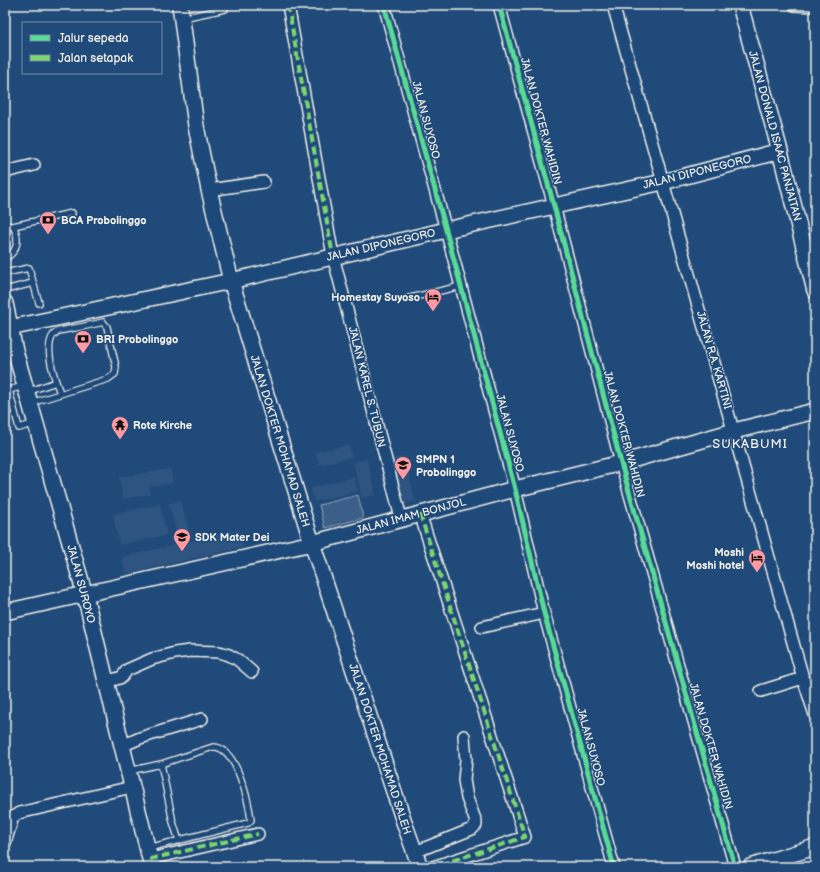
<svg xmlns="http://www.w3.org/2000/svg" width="820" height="872" font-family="'Balsamiq Sans',sans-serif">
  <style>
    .built { fill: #2d5581 }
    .grass { fill: #3a5f88; stroke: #97a8b8 }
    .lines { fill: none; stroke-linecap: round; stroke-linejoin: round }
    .lane-casing { stroke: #f4f1e8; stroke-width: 8 }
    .street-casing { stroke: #f4f1e8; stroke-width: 14 }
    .secondary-casing { stroke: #f4f1e8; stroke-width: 18 }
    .lane { stroke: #1f4a7a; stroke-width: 5.5 }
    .street { stroke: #1f4a7a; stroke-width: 11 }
    .secondary { stroke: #1f4a7a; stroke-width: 15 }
    .quiet { stroke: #7fd670; stroke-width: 4; stroke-dasharray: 8 4; stroke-linecap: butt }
    .cycleway-casing { stroke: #1f4a7a; stroke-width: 8 }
    .cycleway { stroke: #5adb95; stroke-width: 5 }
    .labels { text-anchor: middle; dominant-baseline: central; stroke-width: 3; stroke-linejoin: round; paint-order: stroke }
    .street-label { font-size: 11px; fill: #f4f1e8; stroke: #1f4a7a }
    .poi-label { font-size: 11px; font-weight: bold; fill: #f4f1e8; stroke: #1f4a7a; text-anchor: start }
    .quarter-label { font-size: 13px; letter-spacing: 1px; fill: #f4f1e8; stroke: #1f4a7a }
  </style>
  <rect width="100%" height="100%" fill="#1f4a7a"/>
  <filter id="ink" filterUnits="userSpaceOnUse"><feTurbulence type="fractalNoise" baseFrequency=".025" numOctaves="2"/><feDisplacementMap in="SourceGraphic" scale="8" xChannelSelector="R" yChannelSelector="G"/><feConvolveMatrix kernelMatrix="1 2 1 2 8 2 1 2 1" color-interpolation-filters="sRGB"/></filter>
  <g filter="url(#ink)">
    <path class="built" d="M349 445 352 457 319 465 316 452Z
      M405 456 415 501 401 505 390 460Z
      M367 459 376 495 362 498 353 462Z
      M171 469 173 483 149 487 150 494 123 499 119 477Z
      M354 477 358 491 314 502 310 488Z
      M180 500 189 530 177 534 168 504Z
      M160 504 167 535 119 545 113 514Z
      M239 530 243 547 126 574 122 557Z"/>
    <path class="grass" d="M358 495 363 518 325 528 319 505Z"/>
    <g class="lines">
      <defs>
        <path id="lane" d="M182 18 225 9
          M5 127 6 126
          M5 225 13 226C20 238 18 252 5 258
          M13 226 72 213
          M5 273 29 268 39 303
          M5 290 33 283
          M406 299 461 286
          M24 386 9 390 19 428 36 423
          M27 392 56 382
          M31 403 108 379 115 374 116 367 107 327 103 322C92 325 81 327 69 329 66 330 60 330 57 332 41 341 55 380 60 393
          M161 764 173 822 179 841
          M129 771 161 764 213 747C236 745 249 803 251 820L248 823 148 848"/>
        <path id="street" d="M288 5 333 256 401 518
          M384 5 446 230 515 489 544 613 614 867
          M499 5 554 206 621 463 735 867
          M613 5 803 678 815 715
          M794 5 815 6
          M5 172 34 165
          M209 190 264 182
          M420 514 525 837 433 867
          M482 627 544 613
          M106 681 116 679 122 677 127 670 152 659 175 653 190 651 219 652 229 655 238 660 252 672
          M761 691 803 678
          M122 746 140 738 202 719
          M5 843 13 817 19 813 132 787
          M415 852 472 829 476 825V822L467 798 464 780 466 760 464 736
          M150 859 258 834"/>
        <path id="secondary" d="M180 5 196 126 209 190 231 281 312 543 405 825 420 867
          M740 5 780 151 815 291
          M5 303 15 351 85 595 106 681 152 867
          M5 329 231 281 446 230 663 182 780 151
          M5 612 312 543 515 489 621 463 734 431 815 411
          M750 867 815 847"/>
      </defs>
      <use href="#lane" class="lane-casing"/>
      <use href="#street" class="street-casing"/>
      <use href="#secondary" class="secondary-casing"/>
      <use href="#lane" class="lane"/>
      <use href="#street" class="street"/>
      <use href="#secondary" class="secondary"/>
      <path class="quiet" d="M288 5 333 256
        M420 514 525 837 433 867
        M150 859 258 834"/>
      <defs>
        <path id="cycleway" d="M384 5 446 230 515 489 544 613 614 867
          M499 5 554 206 621 463 735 867"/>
      </defs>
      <use href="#cycleway" class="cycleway-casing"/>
      <use href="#cycleway" class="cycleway"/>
    </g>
  </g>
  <defs>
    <symbol id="bank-pin" viewBox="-11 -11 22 30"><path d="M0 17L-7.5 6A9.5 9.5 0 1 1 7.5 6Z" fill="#ff9aa2" stroke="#1f4a7a"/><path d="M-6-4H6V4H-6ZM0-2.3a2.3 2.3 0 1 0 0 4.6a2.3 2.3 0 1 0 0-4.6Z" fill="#111"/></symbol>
    <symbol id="hotel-pin" viewBox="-11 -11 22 30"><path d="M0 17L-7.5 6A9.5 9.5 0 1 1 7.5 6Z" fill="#ff9aa2" stroke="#1f4a7a"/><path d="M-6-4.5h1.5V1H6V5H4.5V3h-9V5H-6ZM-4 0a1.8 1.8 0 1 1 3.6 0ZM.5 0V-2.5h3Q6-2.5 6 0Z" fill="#111"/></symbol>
    <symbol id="temple-pin" viewBox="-11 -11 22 30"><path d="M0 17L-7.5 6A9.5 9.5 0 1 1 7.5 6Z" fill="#ff9aa2" stroke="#1f4a7a"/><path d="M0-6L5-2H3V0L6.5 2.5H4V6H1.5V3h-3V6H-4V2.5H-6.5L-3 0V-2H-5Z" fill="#111"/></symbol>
    <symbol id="school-pin" viewBox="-11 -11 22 30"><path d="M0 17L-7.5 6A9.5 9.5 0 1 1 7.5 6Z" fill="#ff9aa2" stroke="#1f4a7a"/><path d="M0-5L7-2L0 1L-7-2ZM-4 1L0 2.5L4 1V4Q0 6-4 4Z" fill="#111"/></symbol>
  </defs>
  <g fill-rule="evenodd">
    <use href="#bank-pin" x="38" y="210" width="20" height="27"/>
    <use href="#hotel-pin" x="423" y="287" width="20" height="27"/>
    <use href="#bank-pin" x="73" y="329" width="20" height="27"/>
    <use href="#temple-pin" x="110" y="415" width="20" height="27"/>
    <use href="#school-pin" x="393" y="455" width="20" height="27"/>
    <use href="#school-pin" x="172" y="527" width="20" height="27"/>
    <use href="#hotel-pin" x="747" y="548" width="20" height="27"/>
  </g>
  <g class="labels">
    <g class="street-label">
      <text transform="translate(426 120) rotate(75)">JALAN SUYOSO</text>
      <text transform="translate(541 121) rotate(75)">JALAN DOKTER WAHIDIN</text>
      <text transform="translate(775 136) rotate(75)">JALAN DONALD ISAAC PANJAITAN</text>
      <text transform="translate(697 172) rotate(-14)">JALAN DIPONEGORO</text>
      <text transform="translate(381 245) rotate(-13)">JALAN DIPONEGORO</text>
      <text transform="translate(714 360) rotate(74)">JALAN R.A. KARTINI</text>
      <text transform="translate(367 387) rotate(76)">JALAN KAREL S. TUBUN</text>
      <text transform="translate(510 433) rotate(75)">JALAN SUYOSO</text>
      <text transform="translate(624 434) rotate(75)">JALAN DOKTER WAHIDIN</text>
      <text transform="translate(280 441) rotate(73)">JALAN DOKTER MOHAMAD SALEH</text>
      <text transform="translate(411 516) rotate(-15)">JALAN IMAM BONJOL</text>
      <text transform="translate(81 584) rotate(75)">JALAN SUROYO</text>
      <text transform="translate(711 746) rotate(74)">JALAN DOKTER WAHIDIN</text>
      <text transform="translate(591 747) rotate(75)">JALAN SUYOSO</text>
      <text transform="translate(380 749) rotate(72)">JALAN DOKTER MOHAMAD SALEH</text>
    </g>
    <g class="poi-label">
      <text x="61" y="220">BCA Probolinggo</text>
      <text x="420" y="297" text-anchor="end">Homestay Suyoso</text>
      <text x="96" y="339">BRI Probolinggo</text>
      <text x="133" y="425">Rote Kirche</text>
      <text x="416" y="459">SMPN 1<tspan x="416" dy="13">Probolinggo</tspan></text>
      <text x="195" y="537">SDK Mater Dei</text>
      <text x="744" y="552" text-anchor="end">Moshi<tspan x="744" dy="13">Moshi hotel</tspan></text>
    </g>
    <g class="quarter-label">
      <text x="750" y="444">SUKABUMI</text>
    </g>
  </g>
  <rect width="820" height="872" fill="none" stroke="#1f4a7a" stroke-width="20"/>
  <rect x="10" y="10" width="800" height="852" fill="none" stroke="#f4f1e8" stroke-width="1.5" filter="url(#ink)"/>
  <rect x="22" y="22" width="140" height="52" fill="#1f4a7a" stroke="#748da6"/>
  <rect x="30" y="35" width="20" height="6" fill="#5adb95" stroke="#748da6"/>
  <text x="58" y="42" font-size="12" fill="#f4f1e8">Jalur sepeda</text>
  <rect x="30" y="55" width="20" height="6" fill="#7fd670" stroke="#748da6"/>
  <text x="58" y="62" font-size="12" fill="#f4f1e8">Jalan setapak</text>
</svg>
